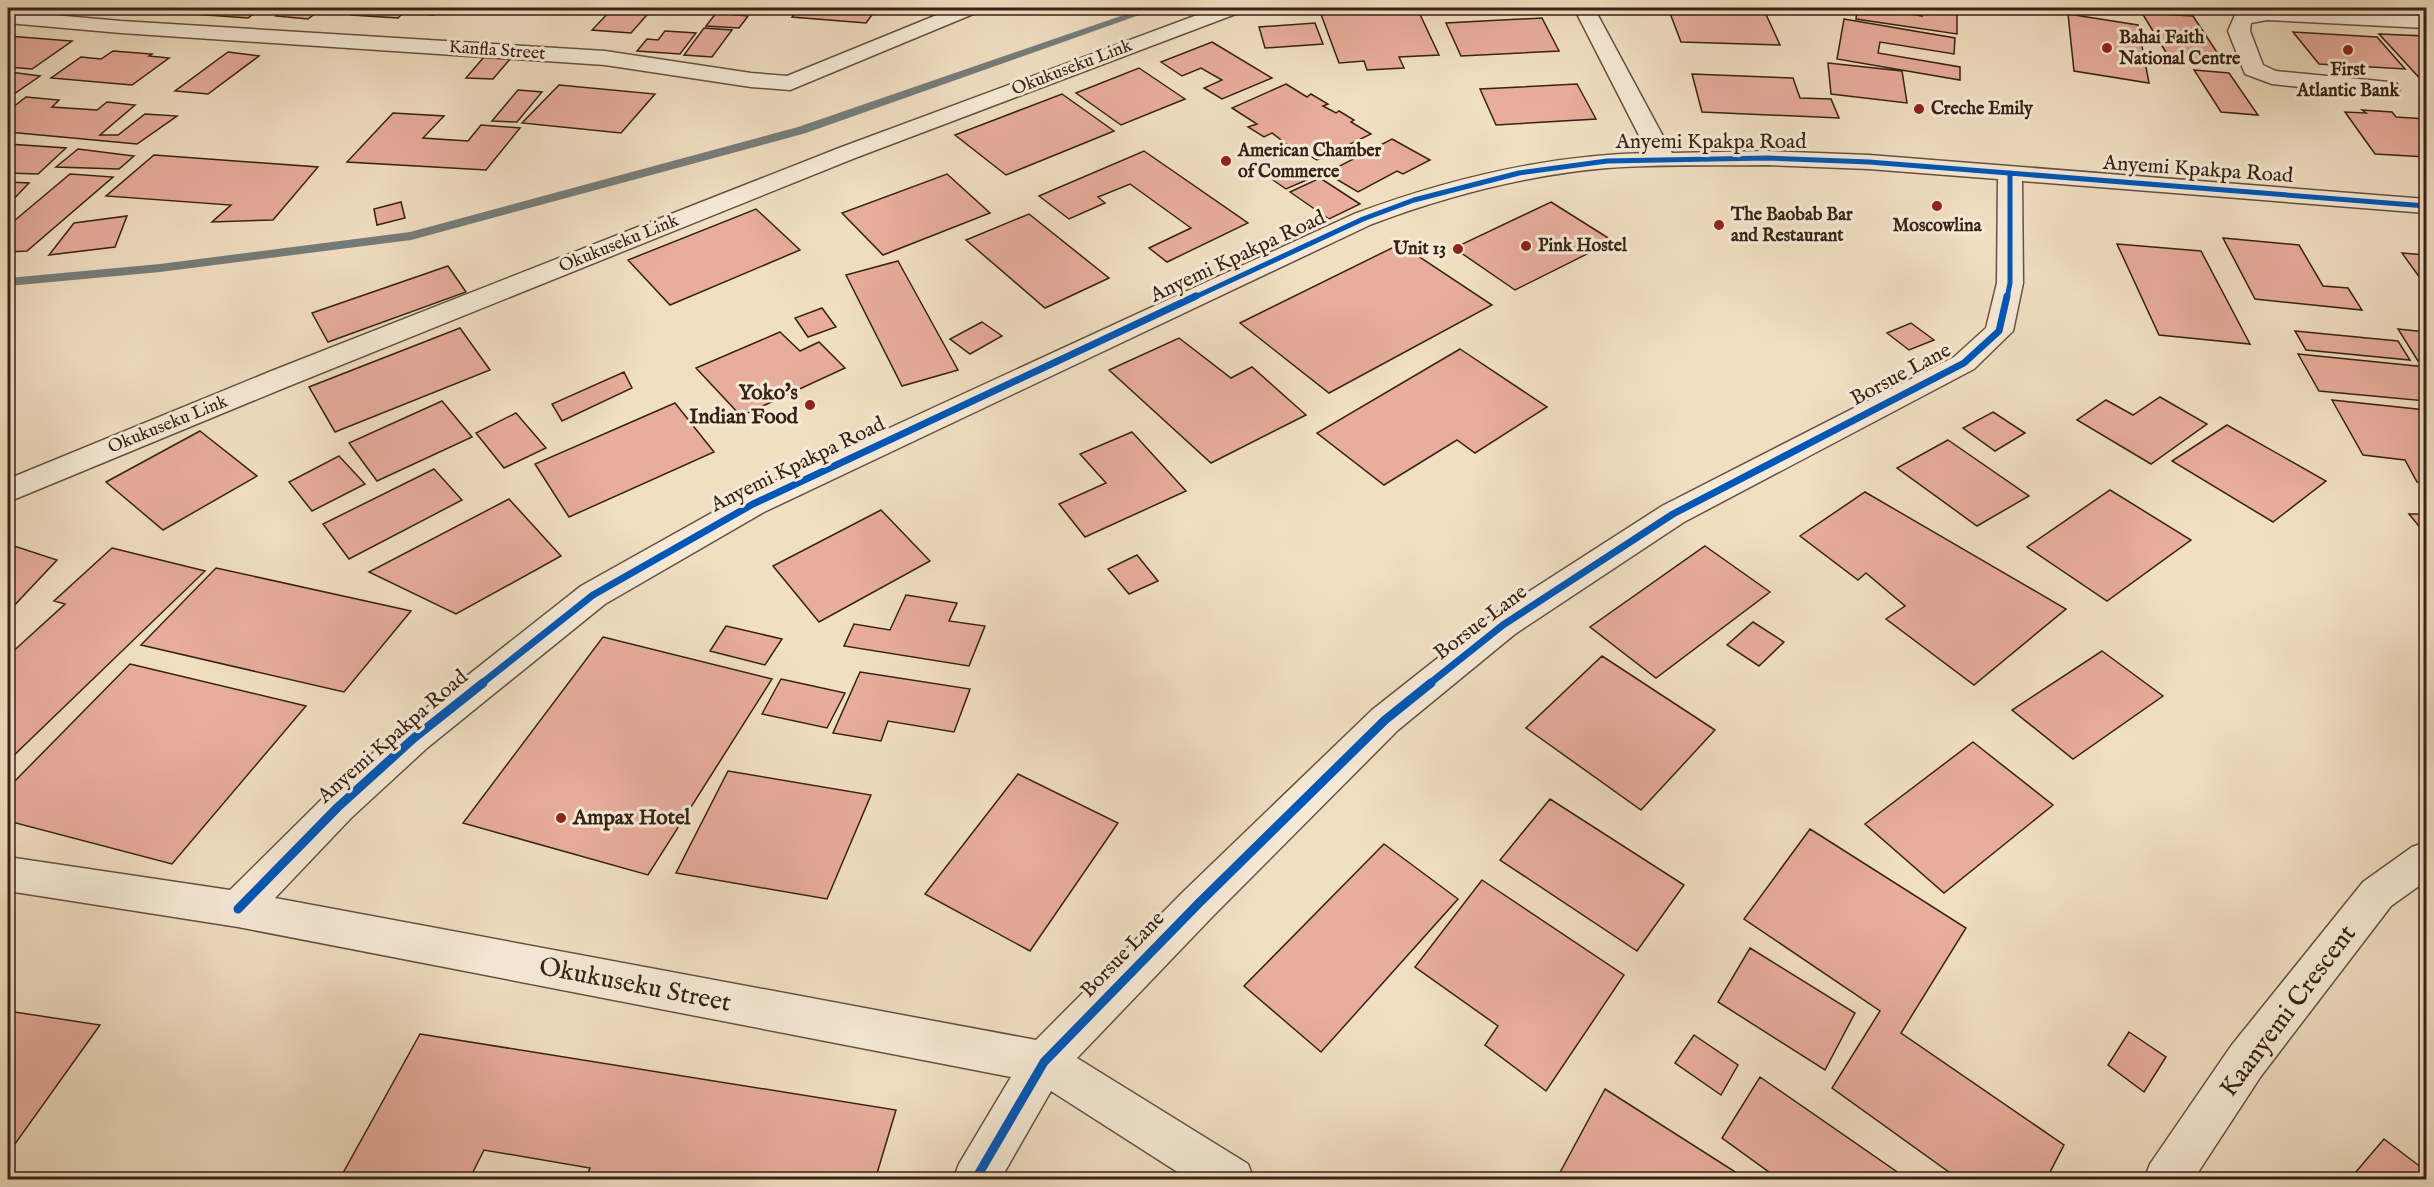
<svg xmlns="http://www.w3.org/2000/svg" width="2434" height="1187" font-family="'IM FELL English',serif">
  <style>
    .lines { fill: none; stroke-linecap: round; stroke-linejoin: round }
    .stream { fill: #767d7b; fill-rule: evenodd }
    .building { fill: #e8ad9c; stroke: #372216; stroke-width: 1.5 }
    .minor-casing { stroke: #665141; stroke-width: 3 }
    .minor { fill: #f6ead7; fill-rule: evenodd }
    .cycleway-far2-casing { stroke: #f6ead7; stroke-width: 8 }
    .cycleway-far1-casing { stroke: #f6ead7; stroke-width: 10 }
    .cycleway-casing { stroke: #f6ead7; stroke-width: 13 }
    .cycleway-far2 { stroke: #0057b8; stroke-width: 5 }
    .cycleway-far1 { stroke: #0057b8; stroke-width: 7 }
    .cycleway { stroke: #0057b8; stroke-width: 9 }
    .poi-dot { fill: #8f2418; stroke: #f6ead7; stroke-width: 2 }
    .labels { text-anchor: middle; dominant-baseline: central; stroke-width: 6; stroke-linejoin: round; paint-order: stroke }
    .far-poi-label { font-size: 18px; font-weight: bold; fill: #372216; stroke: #f6ead7; text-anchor: start }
    .far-street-label { font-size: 18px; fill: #372216; stroke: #f6ead7 }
    .street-label { font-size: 21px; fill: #372216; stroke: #f6ead7 }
    .poi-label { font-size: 21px; font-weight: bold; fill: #372216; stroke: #f6ead7; text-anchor: end }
    .near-street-label { font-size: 26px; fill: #372216; stroke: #f6ead7 }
  </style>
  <rect width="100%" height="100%" fill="#f1dfc2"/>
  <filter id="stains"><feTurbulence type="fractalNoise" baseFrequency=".00333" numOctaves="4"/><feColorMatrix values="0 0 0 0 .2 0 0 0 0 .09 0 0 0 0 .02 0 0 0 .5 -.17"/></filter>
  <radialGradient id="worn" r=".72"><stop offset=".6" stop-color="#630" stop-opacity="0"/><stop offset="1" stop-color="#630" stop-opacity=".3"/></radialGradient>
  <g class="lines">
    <path class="stream" d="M1144 8H1159L806 133 411 240 160 272 8 286V278L160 264 410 232 798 127Z"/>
  </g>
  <path class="building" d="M199 8H262L248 18 191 14Z
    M287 8H322L308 19 276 16Z
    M360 8H442L434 15 403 13 398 18 352 15Z
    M613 8H653L631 33 592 30Z
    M799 8H877L866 23 792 17Z
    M1344 8H1417L1439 55 1399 57 1404 68 1367 70 1364 61 1339 63 1319 9Z
    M1668 8 1764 10 1780 45 1681 42Z
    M1857 8H1911L1910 14 1922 16V8L1957 13V34L1856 19Z
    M716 13 748 16 739 28 706 26Z
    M2142 13 2193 16 2224 63 2170 59Z
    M2068 14 2138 25 2149 83 2074 71Z
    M1542 18 1559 51 1461 56 1446 23Z
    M1844 19 1955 38 1954 54 1880 42 1878 53 1960 67V80L1837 59Z
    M1315 23 1323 44 1265 48 1259 27Z
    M704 28 732 30 712 57 684 55Z
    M665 31 696 33 680 54 637 51 647 39 658 40Z
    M2293 32 2377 37 2405 69 2319 64Z
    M2379 34 2426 36V85Z
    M8 36 72 41 32 69 8 67Z
    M1212 42 1272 78 1222 99 1204 88 1222 80 1201 68 1182 76 1161 62Z
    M113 51 152 54 149 56 169 58 132 85 51 78 81 57 101 59Z
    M228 52 259 56 208 94 175 91Z
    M484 57 511 58 493 79 466 78Z
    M1828 63 1902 71 1907 103 1831 94Z
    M1139 68 1185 99 1121 125 1076 93Z
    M2194 70 2229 73 2258 115 2221 112Z
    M10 72 40 76 8 98V74Z
    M1692 74 1793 78 1800 98 1831 99 1839 118 1702 112Z
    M1286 84 1307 97 1311 94 1328 104 1323 106 1336 113 1339 111 1354 120 1351 122 1371 134 1317 160 1298 149 1294 150 1272 133 1264 137 1248 127 1257 124 1232 108Z
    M1577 84 1596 119 1496 125 1480 89Z
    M559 85 655 94 621 133 522 123Z
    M518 90 542 92 517 122 492 121Z
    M1062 94 1114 131 1006 175 955 135Z
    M26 97 59 100 52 107 97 110 107 102 135 105 100 135H118L145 114 177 116 137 144 8 132V111Z
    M2362 110 2392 112 2396 117 2426 119V157L2375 154 2345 112 2366 113Z
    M393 113 444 116 423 138 468 141 481 125 520 128 486 170 347 162Z
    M1392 139 1430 160 1403 174 1397 171 1358 192 1326 173Z
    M8 144 66 148 38 174 8 173Z
    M78 149 134 156 119 169 56 167Z
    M1144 151 1248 223 1167 262 1149 248 1191 228 1130 184 1098 197 1105 203 1069 219 1039 196Z
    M154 155 318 167 273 220 212 222 231 205 106 196Z
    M1304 166 1318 175 1286 189 1273 180Z
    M70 174 113 177 27 251 8 252V226Z
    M947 174 990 213 883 255 842 213Z
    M1320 178 1360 204 1329 219 1290 192Z
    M8 182 29 183 8 205Z
    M401 202 405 218 377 225 374 209Z
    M1551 202 1613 241 1515 290 1454 248Z
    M756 209 800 250 670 305 628 260Z
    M1029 214 1109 278 1045 308 966 240Z
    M127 216 115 247 49 255 74 223Z
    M2223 238 2299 245 2323 286 2348 288 2362 310 2255 299Z
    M1400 244 1492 305 1329 393 1240 323Z
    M2117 244 2201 251 2250 344 2159 335Z
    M2402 253 2426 255V285H2425Z
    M898 261 958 370 902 386 846 275Z
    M448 266 466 292 328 342 312 313Z
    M822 308 836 327 808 337 795 318Z
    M982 322 1002 336 970 354 950 339Z
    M1911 323 1934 340 1909 350 1887 333Z
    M460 328 490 370 335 432 309 387Z
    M2398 329 2426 332V362L2418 361Z
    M2295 331 2398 341 2410 360 2306 350Z
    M780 332 800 351 819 342 845 368 741 416 696 368Z
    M1179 338 1231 378 1252 367 1306 415 1211 463 1109 370Z
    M1460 349 1547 407 1475 453 1457 440 1384 485 1317 433Z
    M2298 354 2426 367V401L2319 391Z
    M624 372 632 388 562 421 552 404Z
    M2160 397 2207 424 2151 464 2077 420 2106 400 2133 415Z
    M2332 400 2426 410V483L2417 482 2405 460 2363 455Z
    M442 401 472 437 377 481 349 443Z
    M675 403 714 452 569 517 535 464Z
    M1993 412 2025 433 1995 451 1963 428Z
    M516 413 546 448 504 468 476 433Z
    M2227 425 2326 481 2273 522 2172 461Z
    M200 431 257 476 163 530 106 482Z
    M1132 432 1186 491 1085 537 1059 504 1106 483 1080 454Z
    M1948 440 2029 496 1977 526 1897 468Z
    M339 456 365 484 312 511 289 482Z
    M434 469 462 500 349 559 323 524Z
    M2110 490 2191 540 2107 601 2027 547Z
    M1865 492 2066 609 1974 685 1886 619 1905 606 1866 573 1858 580 1800 536Z
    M509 499 561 556 456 614 369 572Z
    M881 510 930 561 819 622 773 566Z
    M2409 514H2426V535Z
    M8 544 57 560 8 612Z
    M1705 546 1770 592 1656 678 1590 627Z
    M112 548 205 571 8 761V656L65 604 54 601Z
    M1137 555 1158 581 1129 594 1108 569Z
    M216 568 411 611 344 692 141 645Z
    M906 595 957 603 949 621 985 626 969 666 844 646 854 624 890 630Z
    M1753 622 1784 642 1759 666 1727 645Z
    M726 626 782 639 765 665 710 651Z
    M603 637 772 679 648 875 463 823Z
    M2102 651 2163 696 2073 759 2012 710Z
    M1602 656 1715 730 1641 810 1526 728Z
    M130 664 306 706 172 864 8 821V788Z
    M860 672 970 689 954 732 888 721 881 741 833 733Z
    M781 679 845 693 827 728 762 714Z
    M1973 742 2053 805 1944 893 1865 824Z
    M728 771 871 795 827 899 676 873Z
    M1018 774 1118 823 1030 951 925 894Z
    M1550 799 1684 885 1637 951 1500 860Z
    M1810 829 1966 928 1901 1033 2064 1145 2046 1180H1960L1832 1088 1880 1011 1744 919Z
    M1384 844 1458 899 1321 1052 1244 986Z
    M1482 880 1624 975 1546 1091 1485 1045 1498 1026 1415 967Z
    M1750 948 1855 1013 1825 1070 1718 1002Z
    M8 1011 100 1025 15 1144 8 1142Z
    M2129 1032 2166 1057 2144 1092 2108 1065Z
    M420 1034 896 1110 875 1180H585L590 1168 484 1150 469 1180H382L343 1173Z
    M1694 1035 1738 1065 1721 1095 1675 1063Z
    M1760 1077 1903 1176 1901 1180H1780L1722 1138Z
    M1605 1089 1748 1180H1556Z
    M2384 1139 2426 1171V1180H2349Z"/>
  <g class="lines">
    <defs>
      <path id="minor" d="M954 8H981L978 12 790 90 751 87 605 65 121 33 8 23V11L121 21 605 51 751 73 787 76Z
        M1216 8H1244L1241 12 855 158 289 386 8 502V479L269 372 839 148Z
        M1574 8H1594L1672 153 1767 151 1869 155 2426 199V213L2022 181 2023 283 2013 331 1974 369 1684 522 1515 634 1398 730 1213 916 1077 1058 1248 1164 1254 1180H1190L1051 1091 1000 1180H953L959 1164 1011 1077 238 927 8 891V857L230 890 325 796 401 728 581 586 742 496 1354 214C1448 179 1547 155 1648 153ZM1767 165 1869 169 1998 179 1997 283 1986 328 1954 357 1662 506 1491 616 1372 710 1185 890 1036 1040 275 898 351 818 427 748 605 604 764 512 1372 224C1447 196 1526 175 1607 168 1660 164 1714 166 1767 165Z
        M2267 8 2426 16V28L2267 20 2251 23 2250 31 2263 65 2276 71 2389 82 2397 84 2400 89 2397 94 2389 96 2272 84 2245 74 2228 31 2235 15Z
        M2426 842V881L2391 906 2261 1076 2193 1180H2144L2150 1164 2231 1046 2363 882 2412 847Z"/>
    </defs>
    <use href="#minor" class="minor-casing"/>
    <use href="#minor" class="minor"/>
    <defs>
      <path id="cycleway-far2" d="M1193 298 1363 219 1414 200 1519 173 1607 161 1767 158 1869 162 2426 206
        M2007 298 2010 283V173"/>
      <path id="cycleway-far1" d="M481 684 593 595 753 504 1196 296
        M1429 684 1503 625 1673 514 1964 363 1999 331 2007 296"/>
      <path id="cycleway" d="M238 909 338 807 414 738 483 683
        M975 1180 1044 1062 1199 903 1385 720 1431 683"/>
    </defs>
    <use href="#cycleway-far2" class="cycleway-far2-casing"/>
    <use href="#cycleway-far1" class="cycleway-far1-casing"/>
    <use href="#cycleway" class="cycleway-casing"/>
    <use href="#cycleway-far2" class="cycleway-far2"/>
    <use href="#cycleway-far1" class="cycleway-far1"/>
    <use href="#cycleway" class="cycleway"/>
  </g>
  <g class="poi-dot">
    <circle cx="2107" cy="48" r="6"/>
    <circle cx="2348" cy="50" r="6"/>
    <circle cx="1919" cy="109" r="6"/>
    <circle cx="1226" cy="161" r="6"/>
    <circle cx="1937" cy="206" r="6"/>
    <circle cx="1719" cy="225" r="6"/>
    <circle cx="1526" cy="246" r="6"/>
    <circle cx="1458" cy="249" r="6"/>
    <circle cx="810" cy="405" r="6"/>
    <circle cx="561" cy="818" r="6"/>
  </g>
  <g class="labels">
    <g class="far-poi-label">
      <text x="2119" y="38">Bahai Faith<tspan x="2119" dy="21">National Centre</tspan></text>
      <text x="2348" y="70" text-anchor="middle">First<tspan x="2348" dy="21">Atlantic Bank</tspan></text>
      <text x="1931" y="109">Creche Emily</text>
      <text x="1238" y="151">American Chamber<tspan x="1238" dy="21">of Commerce</tspan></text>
      <text x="1731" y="215">The Baobab Bar<tspan x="1731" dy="21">and Restaurant</tspan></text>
      <text x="1937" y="226" text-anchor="middle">Moscowlina</text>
      <text x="1538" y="246">Pink Hostel</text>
      <text x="1446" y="249" text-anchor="end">Unit 13</text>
    </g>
    <g class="far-street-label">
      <text transform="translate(497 51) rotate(4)">Kanfla Street</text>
      <text transform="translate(1072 68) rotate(-21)">Okukuseku Link</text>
      <text transform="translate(619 244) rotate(-22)">Okukuseku Link</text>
      <text transform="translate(168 425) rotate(-22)">Okukuseku Link</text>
    </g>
    <g class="street-label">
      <text x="1711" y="142">Anyemi Kpakpa Road</text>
      <text transform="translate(2198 170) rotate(4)">Anyemi Kpakpa Road</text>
      <text transform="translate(1238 257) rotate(-25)">Anyemi Kpakpa Road</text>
      <text transform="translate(1901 375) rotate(-28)">Borsue Lane</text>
      <text transform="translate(798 465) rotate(-26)">Anyemi Kpakpa Road</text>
      <text transform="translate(1481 623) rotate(-37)">Borsue Lane</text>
      <text transform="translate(393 737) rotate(-41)">Anyemi Kpakpa Road</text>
      <text transform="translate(1123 955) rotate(-46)">Borsue Lane</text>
    </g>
    <g class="poi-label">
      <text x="798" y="393">Yoko's<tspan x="798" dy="24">Indian Food</tspan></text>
      <text x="573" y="818" text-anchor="start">Ampax Hotel</text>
    </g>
    <g class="near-street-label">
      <text transform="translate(635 985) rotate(11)">Okukuseku Street</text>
      <text transform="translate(2288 1011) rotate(-53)">Kaanyemi Crescent</text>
    </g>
  </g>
  <rect width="2434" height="1187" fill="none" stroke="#f1dfc2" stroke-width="30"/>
  <rect x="9" y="9" width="2416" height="1169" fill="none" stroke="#372216" stroke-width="3"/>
  <rect x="15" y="15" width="2404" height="1157" fill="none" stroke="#372216" stroke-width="1.5"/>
  <rect width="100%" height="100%" filter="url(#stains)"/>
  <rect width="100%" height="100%" fill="url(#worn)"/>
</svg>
